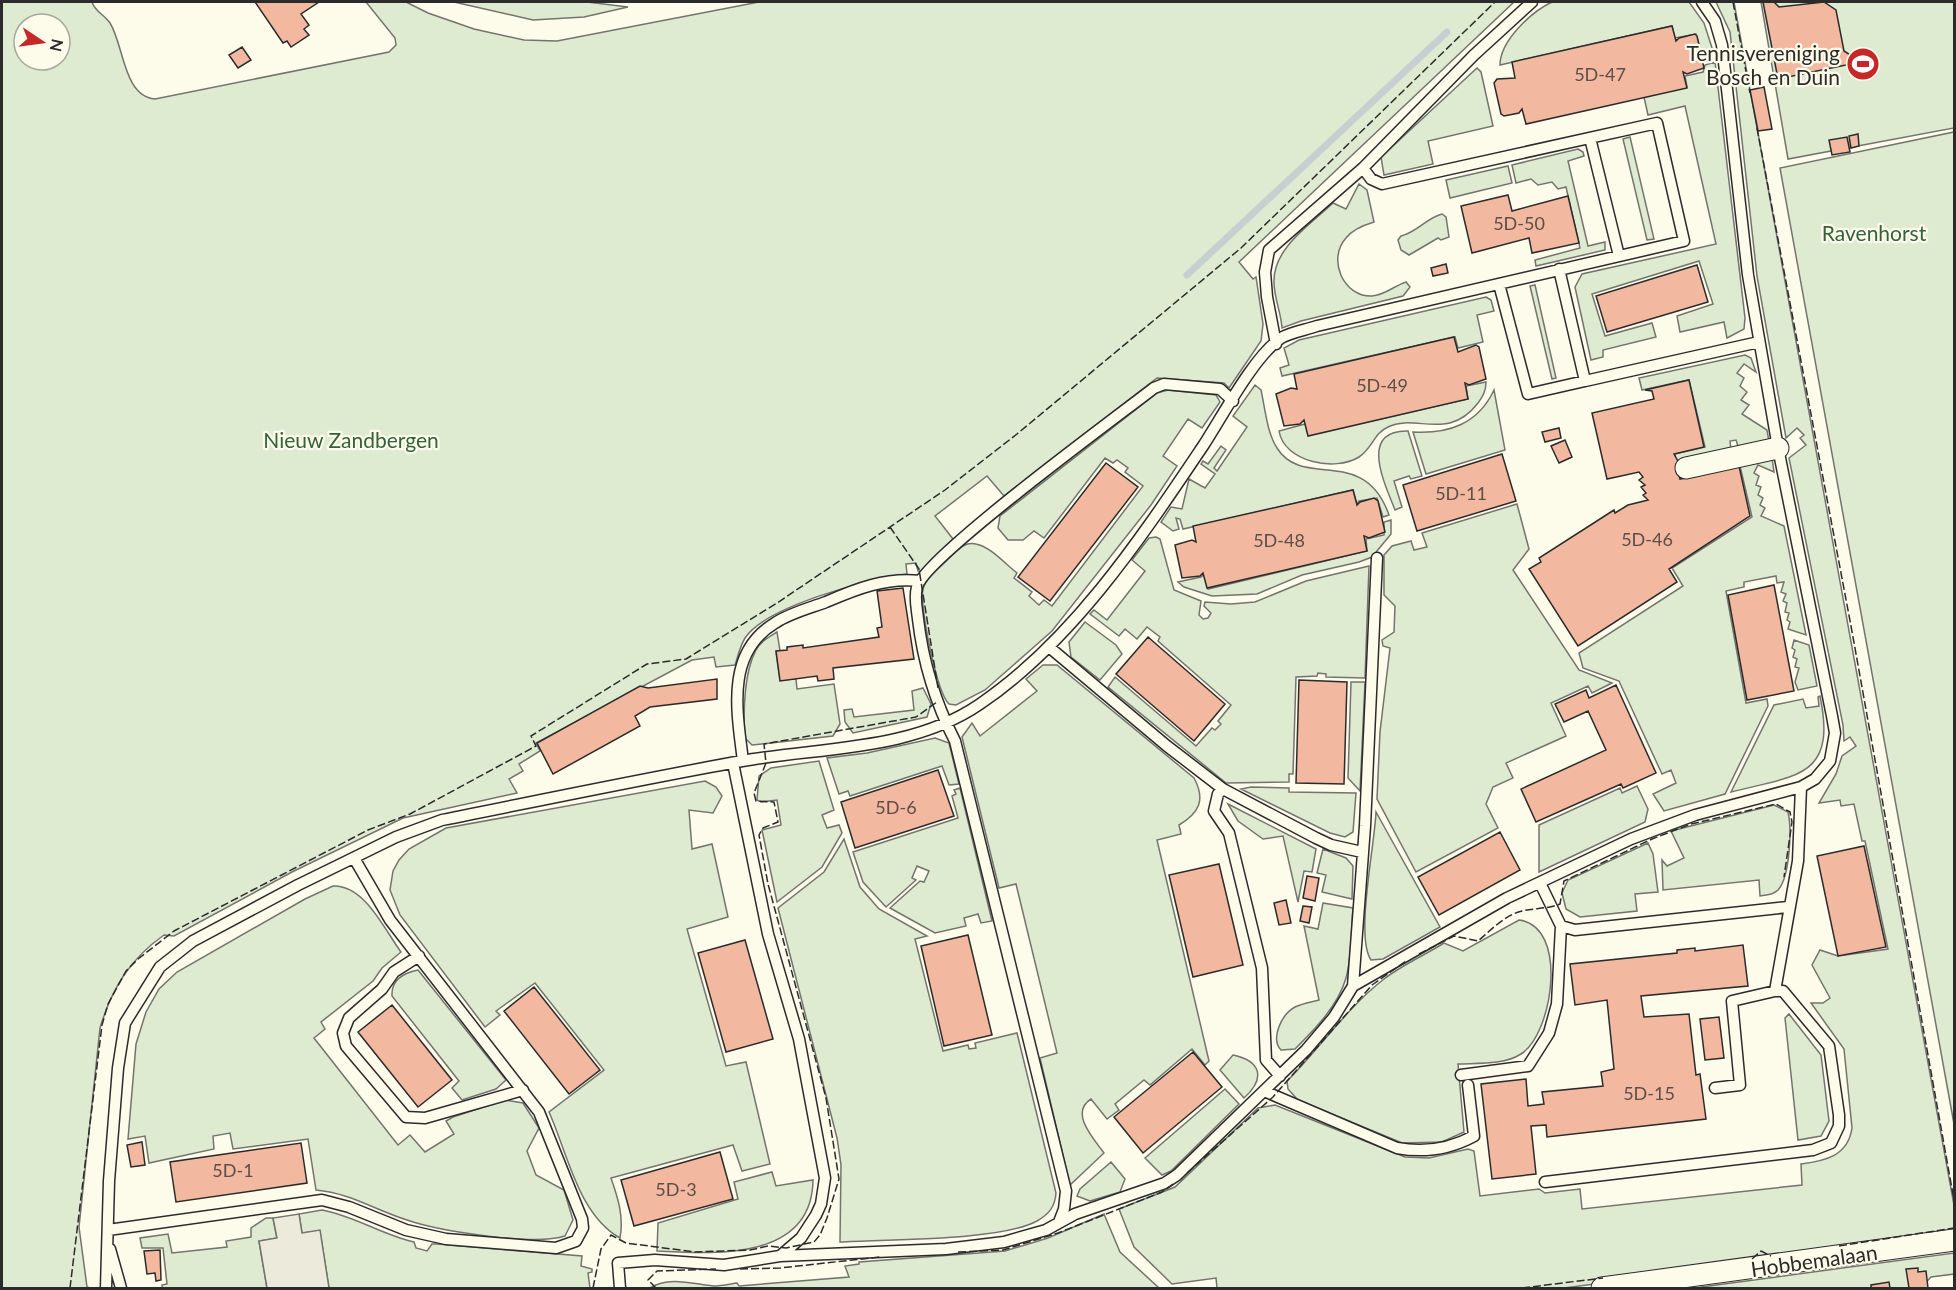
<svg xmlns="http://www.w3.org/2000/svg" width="1956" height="1290" font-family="Lato,sans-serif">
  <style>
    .green { fill: #deebd1; stroke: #74746e; stroke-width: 1.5; fill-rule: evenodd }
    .parking { fill: #eceadb; stroke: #74746e; stroke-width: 1.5 }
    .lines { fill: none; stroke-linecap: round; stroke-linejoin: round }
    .stream { stroke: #c7d0d0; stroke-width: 7 }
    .building { fill: #f2b8a0; stroke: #2b2b2b; stroke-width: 1.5 }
    .service-casing { stroke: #2b2b2b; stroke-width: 13 }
    .minor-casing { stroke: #2b2b2b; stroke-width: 23 }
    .service { stroke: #fdfbea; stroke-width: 10 }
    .minor { stroke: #fdfbea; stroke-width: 21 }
    .fence { stroke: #2b2b2b; stroke-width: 1.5; stroke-dasharray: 8 3; stroke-linecap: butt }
    .labels { text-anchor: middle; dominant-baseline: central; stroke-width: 4.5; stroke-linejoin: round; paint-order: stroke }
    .number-label { font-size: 18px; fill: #5d4e48 }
    .poi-label { font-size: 21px; fill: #2b2b2b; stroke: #fdfbea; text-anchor: end }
    .park-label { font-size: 21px; fill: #34623c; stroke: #fdfbea }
    .street-label { font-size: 21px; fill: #2b2b2b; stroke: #fdfbea }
  </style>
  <rect width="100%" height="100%" fill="#fdfbea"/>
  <path class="green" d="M2 2H92C95 12 104 14 110 23 124 45 123 96 155 99L389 52 396 45 395 38 366 2H406L428 13 474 29 524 40 557 41 759 2H1514L1239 262 1253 279 1256 277 1263 324 1261 341 1229 388 1224 383 1157 378 1004 496 987 476 935 516 953 539 921 571H918L916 563 906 564 907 574C869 579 766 606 745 638 740 646 738 656 735 665L716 667 714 657 692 660 536 743 540 751 519 764 523 771 509 779 517 793 403 818 292 872 174 936 164 935C130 959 112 988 100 1028L79 1227 87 1287 90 1288H2ZM24 24H60V60H24Z
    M454 2H587L628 7 584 17 533 20Z
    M1552 2H1689L1704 23 1713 51 1702 53 1696 34 1675 38 1672 26 1500 65C1500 41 1531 12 1552 2Z
    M1716 2H1734L1954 1205V1237L1564 1288H1217L1216 1278 1172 1284 1134 1247 1119 1209 1175 1187 1258 1108 1275 1105 1405 1157 1429 1158 1468 1149 1474 1151 1480 1196 1539 1189 1545 1193 1580 1189 1582 1209 1802 1185 1801 1164C1825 1161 1848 1156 1852 1128L1844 1049 1811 1003H1823L1830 998 1812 965 1820 950 1838 956 1888 949 1865 841H1862L1854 804 1841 806 1840 800 1819 803 1836 774 1842 756 1856 746 1850 737 1844 741 1843 725 1789 458 1806 445 1800 438 1804 435 1797 428 1786 438 1757 276 1730 32Z
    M1761 2H1954V128L1788 159Z
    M1715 62 1745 318 1744 329 1727 338 1724 322 1680 332 1677 316 1713 304 1699 261 1592 294 1605 336 1652 323 1656 337 1603 350V357L1591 360 1575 287 1582 274 1716 244 1685 106 1648 115 1644 97 1687 87 1685 76 1703 72 1705 65Z
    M1477 68 1481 72 1493 126 1428 141 1433 164 1384 175 1381 157Z
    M1954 132V1124L1780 168Z
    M1630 137 1654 239 1647 240 1623 139Z
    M1578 149 1583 152 1584 156 1568 161 1588 246 1605 242V250L1536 266 1535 260 1580 248 1566 187 1558 189 1552 182 1538 185 1531 179 1516 183 1512 165Z
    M1508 166 1512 183 1450 198 1446 180Z
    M1359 184 1367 190 1374 222C1364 225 1352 230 1346 238 1327 259 1343 297 1372 296 1385 295 1394 286 1406 282L1410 287 1403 296 1301 321 1282 328C1281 312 1274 298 1274 282 1273 248 1311 224 1333 203L1346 209Z
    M1442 214 1446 217 1449 237 1441 240 1438 238 1409 255 1401 250 1398 240 1401 236C1418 232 1426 218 1442 214Z
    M1535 285 1556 378 1552 379 1530 286Z
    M1486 297 1491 300 1494 311 1477 315 1483 342 1458 348 1455 337 1282 376 1280 368 1289 365 1284 348 1299 340Z
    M1745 355 1751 358 1756 372 1744 364 1737 373 1744 378 1740 386 1747 392 1741 400 1749 405 1742 414 1767 430 1769 442 1739 449 1736 440 1730 441 1731 451 1680 463 1676 461 1675 454 1705 447 1689 380 1642 390 1639 378Z
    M1486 382C1486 391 1483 396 1478 403 1448 442 1416 413 1388 427 1374 433 1372 449 1359 457 1335 472 1284 462 1279 431L1305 424 1309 435 1468 399 1466 386Z
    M1255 385 1261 390C1265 408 1267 433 1277 448 1303 490 1364 444 1389 515L1383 517 1377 498 1359 501 1357 504 1353 490 1183 529 1180 519 1176 518 1179 529 1173 531 1161 522 1171 507 1182 509 1189 479 1205 488 1215 474 1201 464 1203 461 1208 464 1221 446 1226 450 1214 468 1217 471 1247 427 1233 416Z
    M1168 390 1216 395 1220 402 1202 428 1188 419 1163 456 1177 466 1151 505 1052 631 985 690 956 705 949 704C937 693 919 605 923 589 926 577 941 567 949 558 957 551 964 541 976 544 991 547 1005 564 1017 573L1014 578 1032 592 1029 596 1039 605 1044 600 1052 606 1143 486 1125 472 1128 468 1117 460 1113 463 1105 458 1044 538 1034 531 1023 540H1008L998 528 1000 516 1157 393Z
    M1494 390 1505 450 1426 474 1413 432C1449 434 1478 424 1494 390Z
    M1408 431 1422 476 1411 479 1409 476 1394 481 1402 507 1395 510C1385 484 1358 430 1408 431Z
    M1772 458 1774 472 1758 465 1754 473 1759 476 1756 485 1761 487 1758 495 1763 498 1760 505 1765 508 1761 516 1784 526 1806 635 1788 629 1790 622 1787 620 1789 613 1785 612 1787 603 1783 601 1786 594 1781 592 1784 582 1777 583 1776 576 1744 582V587L1726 591 1746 703 1767 699 1768 706 1725 794 1664 811 1653 794 1676 783 1671 770 1662 774 1619 681 1583 668 1579 653 1683 586 1672 568 1752 517 1740 466Z
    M1517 504 1529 549 1513 570 1579 670 1612 683 1592 693 1588 686 1551 703 1566 736 1506 763 1513 778 1493 787 1486 804 1498 828 1416 872 1377 799 1380 732 1390 648 1383 646 1382 640 1394 632 1395 606 1384 595V555L1392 546 1411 541 1414 550 1427 547 1422 533Z
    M1391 520V534L1372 557 1359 562 1302 575 1257 594 1212 596 1184 587 1178 582 1201 577 1204 574 1208 589 1367 551 1366 539 1384 535V522Z
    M1156 537 1160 539 1174 590 1201 601 1199 615 1203 619 1208 618 1211 613 1204 606 1205 602 1231 604 1255 602 1306 581 1369 566 1365 678 1326 677V674L1318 673 1317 676 1296 677 1293 774H1289V782L1226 783 1108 687 1115 677 1196 746 1212 728 1215 730 1221 724 1218 721 1231 705 1158 641 1160 637 1147 627 1137 639 1125 629 1119 636 1090 614 1094 610 1107 620 1145 571 1132 560 1149 538Z
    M1085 622 1116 645 1122 654 1100 680 1071 657 1069 642Z
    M777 632 780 651 776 652 780 680 796 679 797 689 834 684 840 724 833 736 752 745 745 738C743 713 744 672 756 650 760 642 769 637 777 632Z
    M1794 640 1809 645 1817 686 1798 690 1795 682 1799 668 1795 667 1797 659 1793 657 1795 650 1792 648Z
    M1043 665H1057L1194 778C1206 800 1199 813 1179 825L1181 834 1157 840 1209 1061 1205 1065 1192 1049 1150 1085 1144 1080 1115 1104 1119 1110 1107 1119 1091 1099C1069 1113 1094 1139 1104 1153L1070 1185 1040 1058 1057 1053 1016 884 999 888 962 737 972 723 980 736 1037 691 1026 679Z
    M1351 682H1365L1360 791 1348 778Z
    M923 688 931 704 927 717 853 733 845 722 844 710 852 709 854 717 914 710 912 691Z
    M1820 696C1837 778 1797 775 1731 792L1774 705 1803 699 1806 708 1819 706 1818 697Z
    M935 738 949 743 959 784 949 785 942 766 850 796 848 791 839 794 827 758 867 753Z
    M819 761 834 810 822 815 827 828 839 825 842 833 822 867 777 902 762 830 781 825 777 800 761 802 757 800 759 776 771 768Z
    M705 781 716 787 722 796 713 813 689 810 692 849 712 844 728 917 687 929 726 1066 746 1062 770 1164 742 1171 733 1145 611 1178C618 1198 624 1217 620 1238 578 1214 568 1154 549 1112L604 1070 535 983 496 1011 500 1015 485 1027 400 915 390 890 393 871 399 860 409 849 446 828Z
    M1637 786 1648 809 1645 822 1539 872V825L1620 788 1622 793Z
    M1251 787 1289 788V792L1356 793 1353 832 1345 837 1330 833 1241 789Z
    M960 788 992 921 981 923 978 914 964 918 966 926 935 933 890 908 920 881 924 882 929 871 917 866 912 878 916 880 886 907 863 882 853 852 958 818 952 796 956 794 954 790Z
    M1228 804 1316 849 1312 872 1304 871 1298 902 1283 836 1263 839 1238 821Z
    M1774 805 1788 812C1792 829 1790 877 1778 890 1773 895 1767 895 1760 896L1759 880 1663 890 1662 860 1667 866 1684 858 1671 831Z
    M1376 812 1440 927 1383 959 1371 960C1355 937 1375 844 1376 812Z
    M844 839 860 887 879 909 927 936 915 939 943 1051 968 1045 969 1049 976 1048 975 1043 1017 1033 1056 1193C1055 1207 1049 1214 1037 1221 1000 1241 886 1239 840 1242L841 1165 837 1138 778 908 824 872Z
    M1648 843 1653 854 1658 892 1635 894 1637 911 1580 917 1566 909 1562 893 1568 880Z
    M1323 849 1346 858 1353 866 1352 899 1322 892 1326 875 1317 873Z
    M333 886C365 885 384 929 401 952L382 968 373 981 321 1022 325 1029 314 1038 398 1145 410 1135 425 1152 454 1134 446 1121 453 1117 505 1100 523 1103 539 1128 527 1151 536 1175 564 1190 573 1220 565 1236C534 1246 439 1231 407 1220 375 1210 350 1193 316 1190L308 1139 233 1149 230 1133 213 1136 214 1149 149 1163 145 1136 128 1139 136 1044 146 1012 159 989 177 972 305 899Z
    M1323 903 1353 908C1351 930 1352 956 1346 978 1338 1006 1315 1029 1295 1049L1281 1050C1270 1038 1282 1014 1295 1007 1303 1003 1312 1002 1319 1000L1304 926 1318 929Z
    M1519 920C1569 926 1553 1034 1521 1054 1504 1065 1478 1063 1458 1064L1464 1132 1442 1142 1402 1143 1298 1100 1288 1089 1287 1081 1291 1077C1322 1045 1349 1006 1384 979 1402 965 1425 955 1444 943L1463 951Z
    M418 970 506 1080 496 1089 462 1100 452 1088 459 1081 392 996C391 980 403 973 418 970Z
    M1789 1014 1821 1055 1829 1121 1821 1136 1798 1140 1785 1018Z
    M1233 1055C1261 1061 1266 1078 1244 1098L1220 1070Z
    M1225 1089 1239 1104 1171 1171 1162 1175 1145 1158Z
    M1111 1162 1125 1179 1120 1192 1090 1201 1077 1196 1080 1189Z
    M772 1172 776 1186 813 1180C812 1261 715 1254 657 1251L658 1223 738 1199 734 1182Z
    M322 1210C355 1216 382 1235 414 1242L416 1248 427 1251 432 1244H437L582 1256 581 1266 592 1269V1272L588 1273 590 1288H329L320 1231 302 1233 299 1214Z
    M1104 1214 1120 1252 1159 1288H650C669 1276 693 1284 713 1286 721 1286 730 1284 737 1283L739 1286 849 1277 845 1266 859 1264V1262L1005 1251 1048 1238Z
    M266 1218H273L277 1238 259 1241 267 1288H162V1285L167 1284 163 1248H142L140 1238 168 1234 172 1253 227 1247 226 1241 251 1237V1228Z
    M1954 1253V1274L1931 1277 1921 1288H1694Z"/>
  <path class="parking" d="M299 1214 302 1233 320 1230 329 1288H267L259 1241 277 1238 273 1218Z"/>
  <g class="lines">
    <path class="stream" d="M1187 275 1447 32"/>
  </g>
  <path class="building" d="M255 2H319L301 14 309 25 304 29 309 35 291 47 287 41 283 43Z
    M1763 2H1774L1779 7 1824 2 1836 10 1844 51 1861 62 1778 79Z
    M1672 26 1676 41 1679 38 1695 34 1697 36 1704 68 1687 74 1683 72 1687 88 1526 124 1522 109 1519 113 1504 116 1501 114 1494 83 1497 79 1515 78 1512 62Z
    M242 47 251 60 238 68 229 55Z
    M1764 87 1772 129 1758 131 1750 90Z
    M1858 134 1859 146 1851 148 1849 136Z
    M1847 137 1850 152 1832 155 1829 140Z
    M1508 195 1512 211 1568 196 1579 243 1532 253 1529 238 1472 253 1461 206Z
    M1446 264 1448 273 1433 276 1431 268Z
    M1697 265 1708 302 1607 332 1596 296Z
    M1454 337 1458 352 1476 345 1479 347 1486 379 1469 385 1465 383 1468 399 1308 436 1304 420 1300 424 1284 426 1276 394 1291 388 1297 389 1294 374Z
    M1689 380 1704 447 1674 454 1679 463 1676 464 1680 479 1739 466 1750 516 1669 569 1677 582 1578 646 1529 569 1541 562 1539 558 1614 510 1615 513 1628 505 1648 500 1643 495 1646 493 1641 487 1645 485 1639 480 1643 477 1639 472 1607 479 1592 413 1654 399 1652 391 1645 390Z
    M1559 428 1561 438 1545 442 1542 432Z
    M1565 440 1572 457 1559 463 1551 446Z
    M1502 454 1516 501 1417 531 1403 485Z
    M1106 463 1138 487 1050 601 1018 577Z
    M1353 490 1357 505 1360 502 1374 498 1378 501 1385 532 1369 538 1364 536 1367 551 1207 588 1203 573 1200 576 1182 578 1175 545 1192 540 1196 542 1193 526Z
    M1774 585 1794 691 1747 700 1728 595Z
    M903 588 914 659 833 668 834 679 818 681 817 676 780 681 776 651 787 650V647L803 645V648L879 637 877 628 882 627 877 591Z
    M1148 637 1225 704 1194 741 1116 674Z
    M717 679V699L650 707 635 716 640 726 553 774 537 743 640 686 648 688Z
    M1299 680 1347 682 1344 784 1296 783Z
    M1616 685 1656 773 1623 788 1621 784 1536 822 1521 789 1606 750 1588 711 1564 722 1555 704 1586 690 1589 698Z
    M938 770 954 816 855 848 841 802Z
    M1500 832 1520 870 1439 915 1418 877Z
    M1864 846 1886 947 1838 956 1817 856Z
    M1219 864 1243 965 1193 977 1169 875Z
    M1307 876 1319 878 1315 901 1303 898Z
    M1286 900 1291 923 1279 925 1274 903Z
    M1303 906 1312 907 1309 923 1300 921Z
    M968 935 992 1035 944 1046 921 946Z
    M745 940 773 1039 726 1052 698 953Z
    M1743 945 1748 986 1641 996 1644 1017 1689 1014 1696 1075 1700 1074 1706 1119 1547 1137 1546 1125 1531 1126 1536 1174 1492 1179 1481 1084 1526 1079 1528 1106 1544 1104 1542 1092 1603 1086 1601 1072 1614 1069 1607 1000 1575 1005 1570 964 1677 953V950L1695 948V951Z
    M534 987 600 1070 569 1094 504 1011Z
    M392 1005 452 1080 418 1107 358 1032Z
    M1719 1017 1724 1058 1705 1060 1700 1019Z
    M1193 1052 1222 1087 1143 1153 1114 1117Z
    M142 1142 145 1165 131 1167 127 1145Z
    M301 1143 307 1183 176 1202 170 1162Z
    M720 1152 733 1199 634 1226 621 1180Z
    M160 1250 161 1280 156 1281 155 1273 147 1274 144 1251Z
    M1918 1268V1272L1926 1271 1928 1288H1909L1906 1269Z
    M1889 1282 1890 1288H1871V1285Z"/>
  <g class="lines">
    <defs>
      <path id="service" d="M1590 138 1619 256
        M1559 269 1585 381 1759 342
        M1499 284 1528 394 1585 381
        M1276 344 1267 297 1265 272 1269 250 1363 168 1474 55 1532 2
        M1049 647 1167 746 1223 789 1316 838 1331 845 1362 852
        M743 761C737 712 725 653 775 623 790 613 810 608 826 602 856 589 886 577 920 581
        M733 763 768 934 799 1039 825 1178 821 1204 816 1215 801 1238 780 1256
        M1223 789 1218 794 1214 811 1229 833 1262 968 1266 1060 1280 1076
        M1540 883 1561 926 1575 930 1788 907
        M419 956 394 972 382 989 349 1018 343 1033 346 1046 406 1117 425 1118 523 1090
        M1353 986 1365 826 1377 558
        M1461 1075 1528 1066 1549 1033 1557 1004 1561 926
        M1715 1088 1740 1085 1732 1001 1775 991
        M1264 1091 1397 1148C1424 1153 1450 1149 1474 1136L1468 1085
        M1545 1182 1813 1150 1831 1143 1839 1126V1115L1829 1046 1783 991H1775L1798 861 1801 787
        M1059 1222 1064 1209 1066 1191 955 741C935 702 923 662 918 619 917 609 914 598 917 587 924 558 1118 416 1154 388L1164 384 1220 389 1233 401
        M108 1230 322 1200 349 1207 406 1230 446 1239 556 1248 576 1241 583 1228 582 1219 539 1112 390 920 354 858
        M110 1249 121 1288
        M106 1288 109 1181 118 1068 125 1023 160 967 193 941 298 885 396 837 442 820C542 800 642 779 742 761 821 747 912 751 980 704 1073 641 1141 538 1203 446 1222 417 1254 356 1281 338 1291 332 1306 330 1317 326L1684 241 1657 123 1382 184 1371 179 1363 168
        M620 1288 618 1263 655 1260 724 1265 780 1256 946 1249 1004 1242 1046 1230 1075 1214 1165 1183 1177 1175 1306 1050 1334 1017 1353 986 1507 898 1631 839 1695 815 1801 787 1815 779 1830 761 1835 733 1832 716 1778 448 1748 275 1722 45 1715 21 1702 2"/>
      <path id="minor" d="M1686 468 1778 448
        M1602 1288 1954 1240"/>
    </defs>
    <use href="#service" class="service-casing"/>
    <use href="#minor" class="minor-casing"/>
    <use href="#service" class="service"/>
    <use href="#minor" class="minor"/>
    <path class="fence" d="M1733 2 1750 93
      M1757 128 1851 626 1954 1200
      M890 527 919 569 938 688
      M1419 954 1454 936 1478 941C1491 930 1505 915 1522 911 1535 908 1547 909 1560 904L1564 881 1652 839 1691 824 1776 804 1790 812 1792 822 1784 877
      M1187 1173 1273 1097 1372 985 1406 961
      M1839 1246 1954 1228
      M958 1252 1003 1250 1058 1233 1162 1192 1173 1184
      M1752 1259 1761 1251 1771 1256
      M740 1269 780 1268 880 1257
      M70 1288 102 1025 108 1004 126 971 138 959 174 931 368 830 410 814 536 746 531 736 647 664 686 659 777 603 945 490 1017 434 1241 248 1495 2
      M593 1288 601 1249 611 1235 626 1243 695 1252 750 1250 768 1246 786 1248 814 1242 820 1235 827 1218 839 1179 826 1098 768 884 759 835 763 828 778 822 774 802 756 801 754 793 766 763 764 744 916 717 937 702
      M656 1288 648 1280 657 1271 716 1269
      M1522 1288 1603 1278"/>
  </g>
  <defs>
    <symbol id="stadium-disc" viewBox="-11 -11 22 22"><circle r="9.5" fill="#c62828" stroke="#fdfbea"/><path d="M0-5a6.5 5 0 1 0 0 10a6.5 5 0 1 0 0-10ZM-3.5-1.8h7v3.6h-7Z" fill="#fff"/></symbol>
  </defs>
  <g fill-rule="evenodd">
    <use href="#stadium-disc" x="1844" y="45" width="38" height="38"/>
  </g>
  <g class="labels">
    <g class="number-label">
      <text x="1600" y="74">5D-47</text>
      <text x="1519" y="223">5D-50</text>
      <text x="1382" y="385">5D-49</text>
      <text x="1461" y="493">5D-11</text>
      <text x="1647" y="539">5D-46</text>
      <text x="1279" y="540">5D-48</text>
      <text x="896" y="807">5D-6</text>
      <text x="1649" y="1093">5D-15</text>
      <text x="233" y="1170">5D-1</text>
      <text x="676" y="1189">5D-3</text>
    </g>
    <g class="poi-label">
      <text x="1840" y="52">Tennisvereniging<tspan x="1840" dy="24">Bosch en Duin</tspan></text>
    </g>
    <g class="park-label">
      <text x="1874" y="232">Ravenhorst</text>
      <text x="351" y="439">Nieuw Zandbergen</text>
    </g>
    <g class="street-label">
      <text transform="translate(1814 1260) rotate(-8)">Hobbemalaan</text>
    </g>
  </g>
  <rect width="1956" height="1290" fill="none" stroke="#2b2b2b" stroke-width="6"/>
  <g transform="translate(42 42) rotate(103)"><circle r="28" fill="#fdfbea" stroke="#a9a89e" stroke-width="1.5"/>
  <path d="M0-4.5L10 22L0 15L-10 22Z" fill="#c62828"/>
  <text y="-9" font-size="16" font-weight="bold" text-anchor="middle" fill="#2b2b2b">N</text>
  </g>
</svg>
